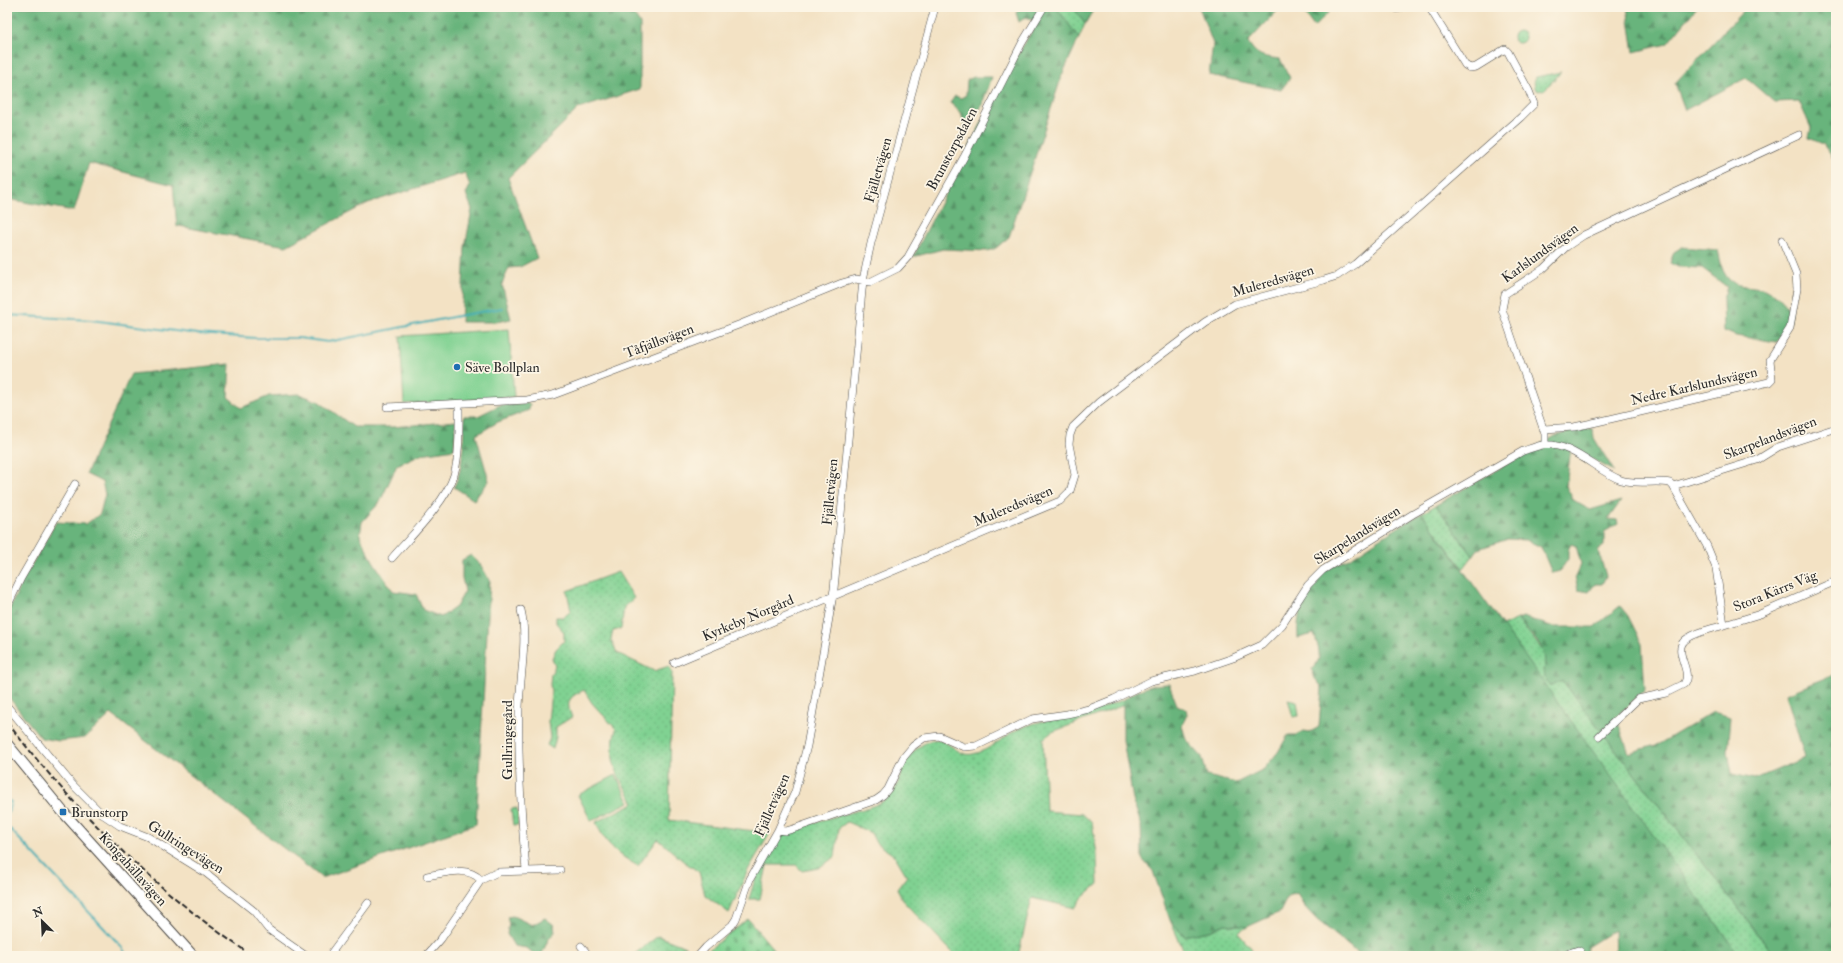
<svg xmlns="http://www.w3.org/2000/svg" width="1843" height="963" font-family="'IM FELL Double Pica',serif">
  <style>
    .grass { fill: url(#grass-dots); stroke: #567e5e }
    .forest { fill: url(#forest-firs); stroke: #4a7054 }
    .cemetery { fill: url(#cemetery-stones); stroke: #567e5e }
    .pitch { fill: #80d292; stroke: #567e5e }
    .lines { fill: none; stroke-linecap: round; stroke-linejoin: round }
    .stream { stroke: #3aacb4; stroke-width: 2 }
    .minor-casing { stroke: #494642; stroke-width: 8 }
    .secondary-casing { stroke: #494642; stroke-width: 12 }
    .minor { stroke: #fff; stroke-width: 7 }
    .secondary { stroke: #fff; stroke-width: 10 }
    .rail { stroke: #2b2b2b; stroke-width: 2; stroke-dasharray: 6 3; stroke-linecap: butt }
    .poi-dot { fill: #1f6fb2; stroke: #fcf5e5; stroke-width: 1.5 }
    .labels { text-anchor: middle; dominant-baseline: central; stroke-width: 3.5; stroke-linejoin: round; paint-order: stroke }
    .street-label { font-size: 14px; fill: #2b2b2b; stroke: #fcf5e5 }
    .poi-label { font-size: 14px; fill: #2b2b2b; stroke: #fcf5e5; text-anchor: start }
  </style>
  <defs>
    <pattern id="grass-dots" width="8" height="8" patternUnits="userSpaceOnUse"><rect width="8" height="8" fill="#80d292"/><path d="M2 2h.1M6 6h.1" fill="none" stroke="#6fb47e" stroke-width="1.8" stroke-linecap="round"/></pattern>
    <pattern id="forest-firs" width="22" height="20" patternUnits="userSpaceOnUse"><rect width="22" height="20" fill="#68b47c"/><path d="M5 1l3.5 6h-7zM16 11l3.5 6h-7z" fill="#569366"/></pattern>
    <pattern id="cemetery-stones" width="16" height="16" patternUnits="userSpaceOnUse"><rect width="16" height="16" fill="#80d292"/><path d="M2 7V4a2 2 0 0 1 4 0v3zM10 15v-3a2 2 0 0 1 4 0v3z" fill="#6fb47e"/></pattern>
  </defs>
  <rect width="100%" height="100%" fill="#fcf5e5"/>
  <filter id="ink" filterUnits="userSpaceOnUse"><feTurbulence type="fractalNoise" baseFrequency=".025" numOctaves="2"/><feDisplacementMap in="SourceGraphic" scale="8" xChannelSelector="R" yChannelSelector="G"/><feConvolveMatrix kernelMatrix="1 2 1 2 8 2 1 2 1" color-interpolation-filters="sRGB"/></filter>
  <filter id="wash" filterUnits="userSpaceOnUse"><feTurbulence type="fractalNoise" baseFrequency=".012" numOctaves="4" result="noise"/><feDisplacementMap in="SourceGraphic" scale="16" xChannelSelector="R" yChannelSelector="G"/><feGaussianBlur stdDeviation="0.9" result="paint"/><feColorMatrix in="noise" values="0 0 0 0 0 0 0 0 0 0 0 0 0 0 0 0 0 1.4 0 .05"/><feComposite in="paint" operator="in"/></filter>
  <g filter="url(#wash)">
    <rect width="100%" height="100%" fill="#f3e2c4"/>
    <path class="grass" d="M1056 7H1073L1085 24 1079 38Z
      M1513 37a6 6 0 1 1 12 0a6 6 0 1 1-12 0Z
      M1561 72 1544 90 1538 91 1535 88 1534 81 1536 77Z
      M1436 505 1473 556 1463 569 1422 513Z
      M618 572 634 598 624 607 621 629 613 631 611 639 617 653 654 671 669 666 672 673 669 820 770 833 748 870 729 913 705 895 699 872 683 861 658 839 638 866C618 855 604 843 596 822L634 803C617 773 607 765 616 729L592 703 584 690C569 697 565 701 572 717L556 727V737L553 749 547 745 550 738 548 722 551 692 550 684 551 674 555 666 552 658 556 649 564 641V632L556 623V617H564L571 611 567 591Z
      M1518 619 1543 651 1562 680 1775 956H1740L1502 626Z
      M1288 699 1297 701 1299 716 1293 717Z
      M1123 700 1124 705 1052 732 1043 739 1046 811 1082 814 1092 822 1097 854 1098 884 1082 898 1075 908 1032 898 1018 956H956L903 901 897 889 907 876 895 856 876 843 871 833 847 822 839 828 835 857 818 868 802 871 796 865H767L760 899H749C755 879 762 854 777 839 787 829 833 817 848 813 860 810 878 806 888 798 903 785 898 762 919 747 922 745 925 742 929 741 946 734 957 758 973 754 990 751 1006 734 1021 728 1042 719 1064 719 1086 713 1098 710 1110 704 1123 700Z
      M517 808 518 825H513L511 809Z
      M1170 920 1184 935 1210 931 1225 924 1247 927 1238 933 1252 949 1250 956H1186Z
      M658 936 686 947 683 949H667L664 956H632Z"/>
    <path class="forest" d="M7 7H629L640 24V89L578 109 508 178 537 258 520 267 509 268 502 284 511 319 496 322H461L465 247 472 209 466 194 470 186 465 173 368 203 286 246 179 226 177 227 173 185 89 163 74 211 7 199Z
      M1020 7H1056L1079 38 1062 75 1009 237 996 248 988 251 943 249 913 257 1006 75 1037 22 1026 17 1019 22 1016 13Z
      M1073 7H1095L1085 24Z
      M1199 7H1334L1314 27 1304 13 1279 9 1248 42C1257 57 1264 57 1280 59L1290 78 1281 90 1209 75 1213 44Z
      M1627 7H1697L1667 44 1634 52Z
      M1747 7H1836V162L1823 144 1809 138 1811 128 1799 101 1774 102 1746 78 1685 110 1675 83Z
      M974 77H992L981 107 964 136C964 119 964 114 950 103L955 96 961 98 966 95 967 80Z
      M1682 247 1718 250C1720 258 1721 266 1725 274 1734 290 1752 284 1767 290 1777 294 1784 302 1790 310V322L1777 342 1736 336 1724 331 1723 299 1727 287 1702 268 1678 267 1670 263 1674 252Z
      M230 364 228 397 241 408 269 396 299 394 318 401 354 427H393L456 421 454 449 421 454 397 465 380 502 362 522 360 536 373 561 393 591 416 594 423 610 441 617 456 607 465 591 462 578V560L471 555 480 564 490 581 476 824 322 878 111 714 85 738 59 741 41 738 7 695V614L23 580 56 522 86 524 100 514 105 494 102 482 86 474 131 374Z
      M524 403 530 404 529 410 498 422 476 435 489 481 474 500 454 487C465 465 463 441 464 416H478L500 405Z
      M1580 428 1593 429 1594 438 1614 471 1571 448 1566 486 1574 501 1590 510 1621 501 1608 519 1617 520 1618 524 1604 532V546L1598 550 1606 576 1602 584H1595L1589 592 1578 590 1575 577 1581 564 1576 546 1571 544 1568 550V559L1560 571 1552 573 1541 547 1526 540 1508 539 1478 549 1473 556 1436 505 1555 436Z
      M1422 513 1740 956H1615L1614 930 1587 947 1586 956H1361L1316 919 1303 905 1297 893 1288 896 1280 912 1247 927 1225 924 1210 931 1184 936 1170 920 1153 871 1142 859 1141 825 1133 800 1123 740V700C1139 689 1149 684 1169 684L1177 705 1186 709 1187 714 1182 726 1186 739 1202 757 1207 776 1236 783 1264 769 1278 752 1288 735H1296L1304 731 1310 732 1319 727 1322 687 1313 676 1312 669C1324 658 1318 647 1314 634L1298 638C1296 611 1306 584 1329 568 1337 563 1346 561 1354 556 1376 541 1398 527 1422 513Z
      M1620 606 1628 616 1642 644 1645 690 1616 717 1629 753 1659 744 1713 712 1731 717 1728 752 1732 774 1755 779 1805 758 1786 694 1836 674V956H1775L1562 680 1551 686C1539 678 1548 663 1543 651 1539 641 1525 628 1518 619L1523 617 1554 627H1594Z
      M513 916 532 925 545 918 554 925 555 932 548 940 541 956H536L527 948 514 946 507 934 509 924 507 917Z"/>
    <path class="cemetery" d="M748 919 779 956H707L706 952Z"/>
    <path class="pitch" d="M509 329 514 397 404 404 400 336Z
      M616 775 629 802 591 821 578 795Z"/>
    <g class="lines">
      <path class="stream" d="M7 315 91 320 198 334 255 338H299L328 342 458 316 502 308
        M7 800 11 802 7 815
        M10 829 121 946 127 956"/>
    </g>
  </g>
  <g filter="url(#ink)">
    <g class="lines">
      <defs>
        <path id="minor" d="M1393 7 1398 9 1402 7
          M387 407 527 400 553 395 741 324 842 283 856 279 870 282 898 268 908 257 964 157 1022 43 1044 7
          M1544 429 1574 427 1597 422 1769 382 1772 379 1770 360 1790 328 1797 289 1796 274 1782 240
          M1545 445V434L1502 309 1505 294 1543 269 1566 247 1584 235 1799 135
          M392 558C410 537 446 502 454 475 460 453 459 427 459 404
          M7 607 21 578 75 484
          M521 610C528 639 520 677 519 708 518 762 521 816 526 870
          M1724 625 1760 614 1836 581
          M674 663 1060 501 1070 491 1075 475 1069 444 1070 435 1073 427 1099 402 1205 322 1235 304 1324 280 1337 276 1355 264 1521 117 1534 104 1529 91 1508 52 1505 49 1476 67 1470 68 1465 65 1429 7
          M7 706 72 784 102 814 120 826 148 837 206 873 254 911 268 929 306 956
          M1599 736 1638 699 1666 693 1684 684C1694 670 1669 649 1688 638 1699 631 1712 629 1724 625L1716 568 1707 546 1673 486
          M778 830 786 831 796 828 876 800 883 795 888 789 903 758 913 746 924 738 939 736 964 747 976 746 1032 719 1067 714 1089 709 1114 699 1151 681 1195 671 1233 658 1262 645 1282 625 1308 585 1323 570 1413 514 1523 451C1529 449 1536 446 1543 445 1572 442 1596 471 1621 480 1638 485 1654 480 1670 483L1673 486 1757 460 1778 447 1836 428
          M427 876C445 873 467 865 481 880
          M581 946 589 956
          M1569 953 1578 950 1581 952V956
          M329 956 368 903
          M426 956 441 939 481 880 498 872 560 870
          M698 956 706 947 732 925 736 919 750 879 778 830 795 792 807 746 834 589 863 280 871 243 935 7"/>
        <path id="secondary" d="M7 744 63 812 193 956"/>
      </defs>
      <use href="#minor" class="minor-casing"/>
      <use href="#secondary" class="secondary-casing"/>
      <use href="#minor" class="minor"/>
      <use href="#secondary" class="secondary"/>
      <path class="rail" d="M7 722C76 812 159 894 253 956"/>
    </g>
  </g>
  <g class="poi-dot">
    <circle cx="457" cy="367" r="4"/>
    <rect x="59" y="808" width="8" height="8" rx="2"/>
  </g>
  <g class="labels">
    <g class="street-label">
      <text transform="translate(952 149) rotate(-62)">Brunstorpsdalen</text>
      <text transform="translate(878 170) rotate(-74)">Fjälletvägen</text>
      <text transform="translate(1540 253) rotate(-36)">Karlslundsvägen</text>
      <text transform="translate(1273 281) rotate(-16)">Muleredsvägen</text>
      <text transform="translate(659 341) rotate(-21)">Tåfjällsvägen</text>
      <text transform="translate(1694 386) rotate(-13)">Nedre Karlslundsvägen</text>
      <text transform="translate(1770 438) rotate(-21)">Skarpelandsvägen</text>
      <text transform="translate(830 492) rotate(-85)">Fjälletvägen</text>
      <text transform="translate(1013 506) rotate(-23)">Muleredsvägen</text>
      <text transform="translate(1357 535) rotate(-32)">Skarpelandsvägen</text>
      <text transform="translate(1775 591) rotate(-22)">Stora Kärrs Väg</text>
      <text transform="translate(748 618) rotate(-23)">Kyrkeby Norgård</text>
      <text transform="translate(507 740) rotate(-90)">Gullringegård</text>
      <text transform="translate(772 805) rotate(-66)">Fjälletvägen</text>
      <text transform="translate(186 847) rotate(32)">Gullringevägen</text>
      <text transform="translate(133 869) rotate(48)">Kongahällavägen</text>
    </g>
    <g class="poi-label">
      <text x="465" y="367">Säve Bollplan</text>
      <text x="71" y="812">Brunstorp</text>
    </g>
  </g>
  <rect width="1843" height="963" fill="none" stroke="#fcf5e5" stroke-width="24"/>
  <g transform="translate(42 921) rotate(336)" stroke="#fcf5e5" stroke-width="3" paint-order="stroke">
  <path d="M0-3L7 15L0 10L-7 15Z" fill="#2b2b2b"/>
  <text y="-6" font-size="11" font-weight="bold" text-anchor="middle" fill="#2b2b2b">N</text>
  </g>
</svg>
